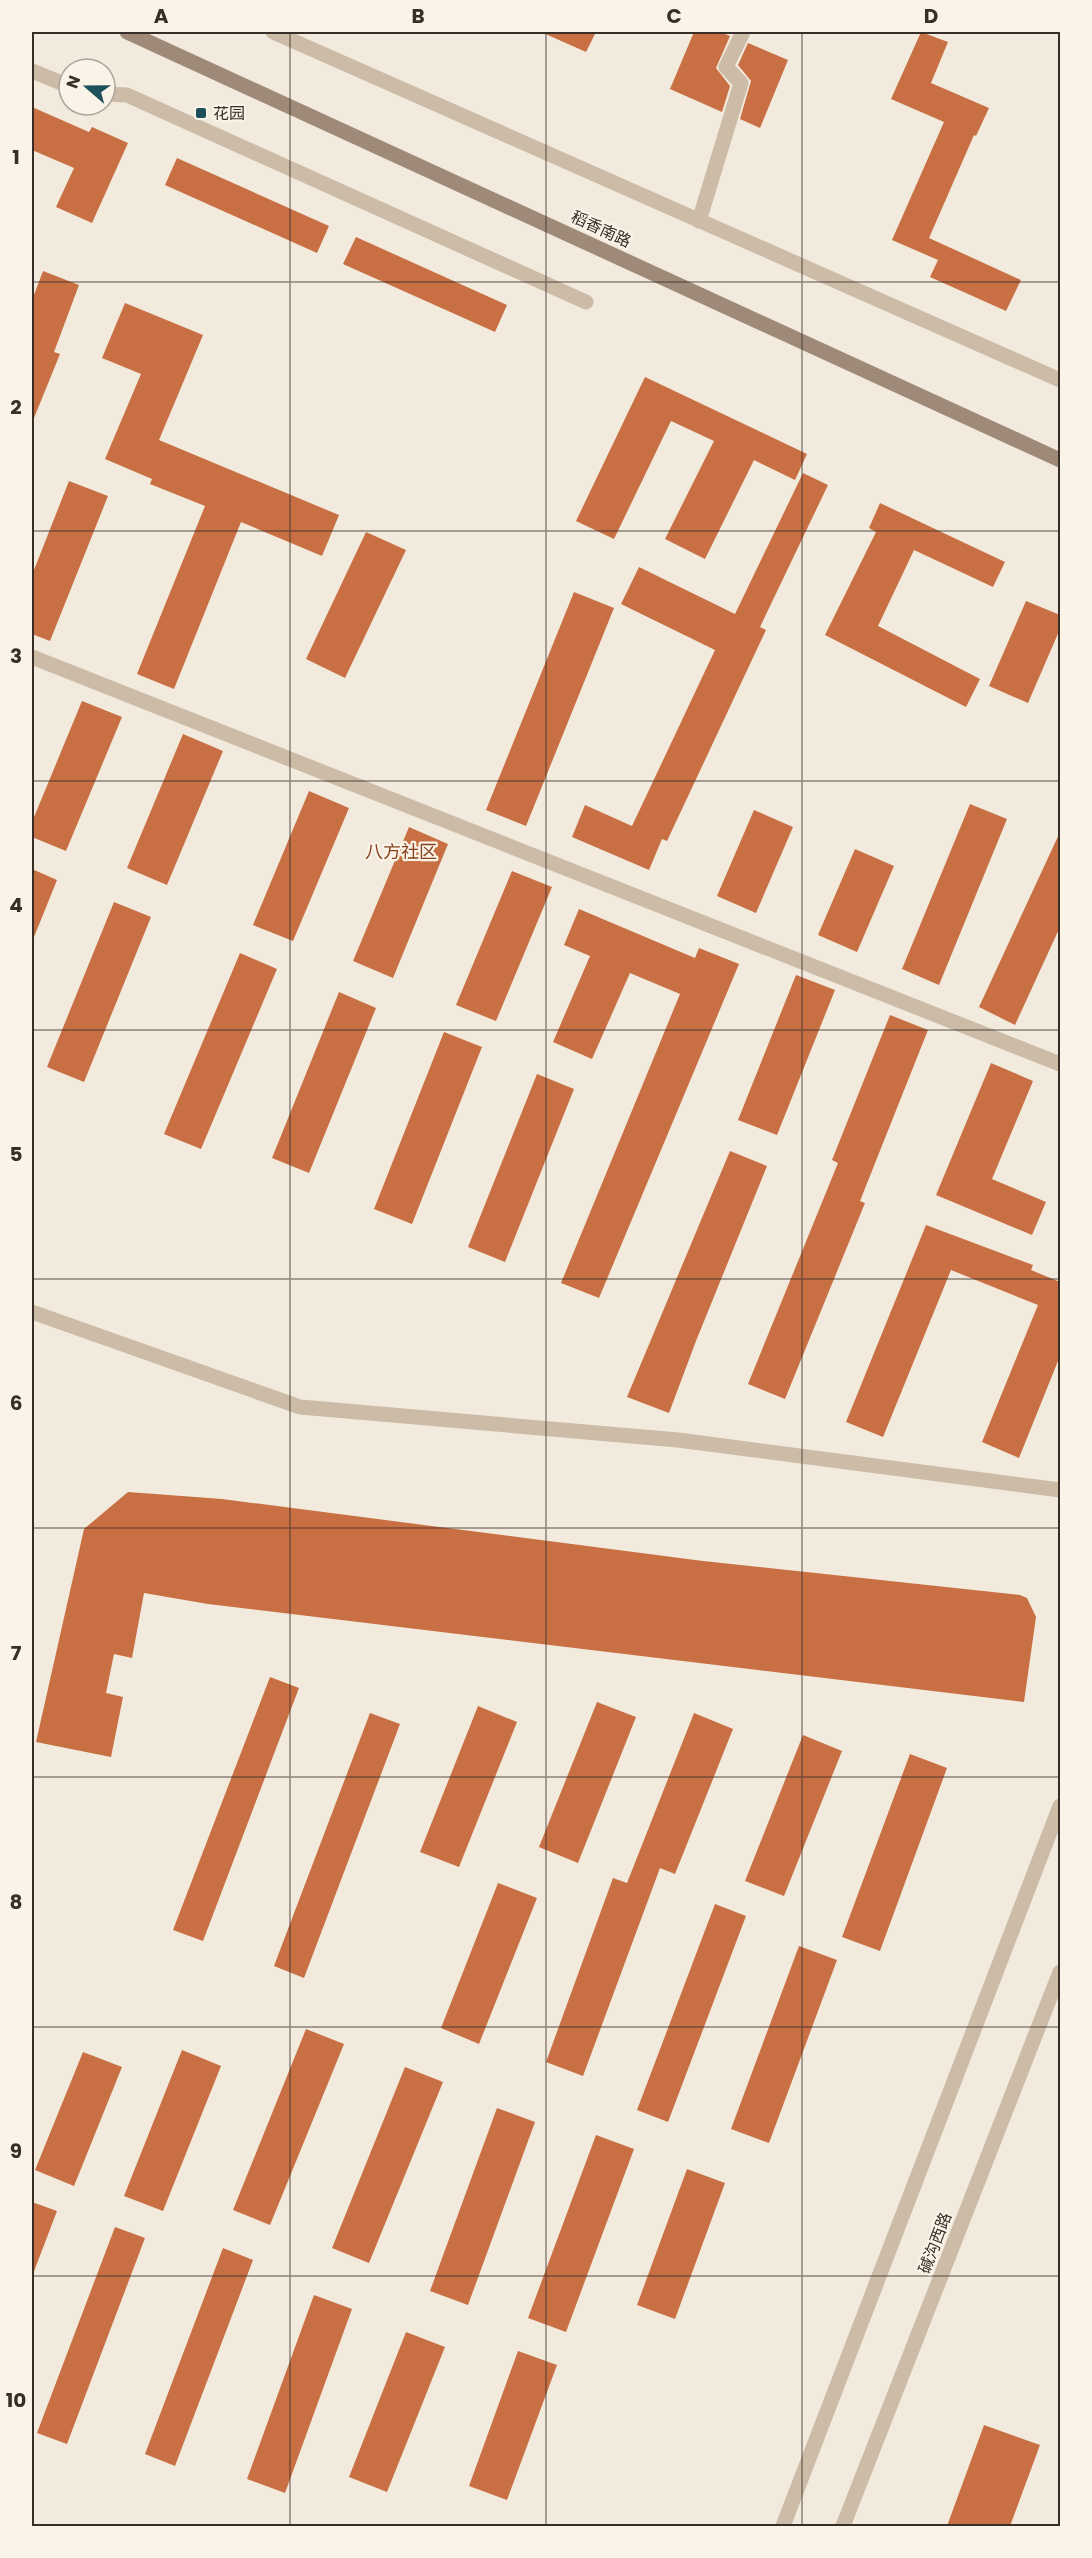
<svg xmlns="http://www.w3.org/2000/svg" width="1092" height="2558" font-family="Poppins,'Noto Sans SC',sans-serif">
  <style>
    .building { fill: #c87044 }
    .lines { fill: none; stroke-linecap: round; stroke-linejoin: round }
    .minor { stroke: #cbbba7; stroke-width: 15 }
    .tertiary { stroke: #cbbba7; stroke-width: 15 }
    .secondary { stroke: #9f8a79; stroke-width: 15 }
    .grid { fill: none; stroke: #372e28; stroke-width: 1.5; stroke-opacity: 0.55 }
    .poi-dot { fill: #1d505a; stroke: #faf3e8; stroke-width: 2 }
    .labels { text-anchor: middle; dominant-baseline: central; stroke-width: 4.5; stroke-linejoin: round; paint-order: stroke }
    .poi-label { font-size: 16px; fill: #372e28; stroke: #faf3e8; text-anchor: start }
    .street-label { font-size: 16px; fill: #372e28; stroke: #faf3e8 }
    .neighbourhood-label { font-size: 18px; fill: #88421f; stroke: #faf3e8 }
    .neatline { fill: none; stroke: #372e28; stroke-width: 2 }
    .grid-label { font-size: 20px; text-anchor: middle; font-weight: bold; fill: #372e28 }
  </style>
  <rect width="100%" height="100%" fill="#f2eadc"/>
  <path class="building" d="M541 32H596L586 52Z
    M694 32H720L730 36 716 68 730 86 722 112 670 89Z
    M921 32 948 42 931 83 989 108 976 136 974 135 929 238 1021 280 1006 311 930 277 938 260 892 240 944 122 891 99Z
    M748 43 788 60 760 128 740 119 751 81 738 65Z
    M32 107 89 132 92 127 128 143 92 223 56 207 74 168 32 150Z
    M177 158 329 226 317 253 165 185Z
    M356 237 507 305 495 332 343 264Z
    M43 271 79 285 54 352 60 354 32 423V300Z
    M125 303 203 335 159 440 339 515 322 556 241 522 174 689 137 674 205 506 150 484 152 479 105 459 141 374 102 358Z
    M645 377 807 454 795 480 754 460 705 559 665 539 714 441 671 421 614 539 576 521Z
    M803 473 828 485 760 627 766 630 667 841 662 839 649 870 572 837 585 805 632 826 715 650 621 604 639 567 735 614Z
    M69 481 108 496 50 641 32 634V575Z
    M880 503 1005 562 993 587 914 550 878 626 980 679 966 707 825 635 876 532 869 528Z
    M366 532 406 550 345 678 306 659Z
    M574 592 614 608 526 826 486 810Z
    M1026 601 1060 615V629L1028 703 989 686Z
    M82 701 122 717 66 851 32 837V822Z
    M183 734 223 751 167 885 127 868Z
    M309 791 349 808 293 941 253 925Z
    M970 804 1007 819 939 985 902 969Z
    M754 810 793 827 756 913 717 896Z
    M409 827 448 844 393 978 353 961Z
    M1060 832V927L1015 1025 979 1007Z
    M855 849 894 866 857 952 818 935Z
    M32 869 57 880 32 942Z
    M512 871 552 887 496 1021 456 1005Z
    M114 902 151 917 84 1082 47 1067Z
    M579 909 695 958 699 948 739 964 599 1298 561 1283 680 994 630 973 592 1059 553 1042 590 956 564 945Z
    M240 953 277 969 201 1149 164 1134Z
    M796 975 835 990 777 1135 738 1120Z
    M339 992 376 1008 309 1173 272 1158Z
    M890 1015 928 1030 860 1201 865 1203 785 1399 748 1384 838 1163 832 1160Z
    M444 1032 482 1047 412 1224 374 1209Z
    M991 1063 1033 1081 992 1179 1046 1202 1032 1235 936 1195Z
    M537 1074 574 1089 505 1262 468 1247Z
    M730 1151 767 1166 696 1341 669 1413 627 1397Z
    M926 1225 1033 1265 1031 1270 1060 1282V1356L1019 1458 982 1442 1038 1305 951 1270 883 1437 846 1422Z
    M128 1492 222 1499 703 1561 1020 1595 1027 1598 1036 1617 1024 1702 208 1604 144 1593 132 1658 114 1654 106 1693 123 1697 111 1757 36 1742 84 1529Z
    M270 1677 299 1688 203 1941 173 1930Z
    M597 1702 636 1717 578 1863 539 1847Z
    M478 1706 517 1722 459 1867 420 1852Z
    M370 1713 400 1724 304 1978 274 1966Z
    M694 1713 733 1729 675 1874 660 1868 583 2076 546 2062 613 1878 627 1883Z
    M803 1735 842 1751 784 1896 745 1881Z
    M910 1754 947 1768 880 1951 842 1937Z
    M498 1883 537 1898 479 2044 441 2028Z
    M715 1904 746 1916 668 2122 637 2110Z
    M799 1946 837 1960 769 2143 731 2129Z
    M306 2029 344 2044 270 2225 233 2210Z
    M182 2050 221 2066 163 2211 124 2196Z
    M83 2052 122 2067 74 2186 35 2170Z
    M405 2067 443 2082 369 2263 332 2248Z
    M497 2108 535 2122 468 2305 430 2291Z
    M596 2135 634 2149 566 2332 528 2318Z
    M687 2169 725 2183 675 2319 637 2305Z
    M32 2202 57 2211 33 2274H32Z
    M115 2227 145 2238 67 2444 37 2433Z
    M223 2248 253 2260 175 2466 145 2454Z
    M314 2295 352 2309 285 2493 247 2479Z
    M406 2332 445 2347 387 2492 349 2477Z
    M518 2351 557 2365 507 2500 469 2486Z
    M984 2425 1040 2445 1010 2526H947Z"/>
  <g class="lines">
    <path class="minor" d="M273 32 1060 380
      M32 71 69 86
      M105 94 127 95 586 302
      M699 221 741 83 726 67 743 32
      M32 657 1060 1064
      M32 1312 300 1407 678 1440 1060 1490
      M783 2526 1060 1806"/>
    <path class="tertiary" d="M843 2526 1060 1972"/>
    <path class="secondary" d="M127 32 1060 460"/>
  </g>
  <path class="grid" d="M290 32V2526M546 32V2526M802 32V2526M32 282H1060M32 531H1060M32 781H1060M32 1030H1060M32 1279H1060M32 1528H1060M32 1777H1060M32 2027H1060M32 2276H1060"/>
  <rect class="poi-dot" x="195" y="107" width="12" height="12" rx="3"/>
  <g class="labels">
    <g class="poi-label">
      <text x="213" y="113">花园</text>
    </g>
    <g class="street-label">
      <text transform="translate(601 229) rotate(25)">稻香南路</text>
      <text transform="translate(935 2243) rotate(-69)">碱沟西路</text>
    </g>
    <g class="neighbourhood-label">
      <text x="401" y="851">八方社区</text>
    </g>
  </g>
  <rect width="1092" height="2558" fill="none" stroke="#faf3e8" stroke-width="66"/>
  <g transform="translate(87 87) rotate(290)"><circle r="28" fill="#faf3e8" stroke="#aca49b" stroke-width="1.5"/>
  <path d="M0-4.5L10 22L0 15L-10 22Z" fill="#1d505a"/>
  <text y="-9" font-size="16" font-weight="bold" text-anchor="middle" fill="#372e28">N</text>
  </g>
  <rect x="33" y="33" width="1026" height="2492" class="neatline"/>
  <g class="grid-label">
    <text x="161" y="23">A</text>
    <text x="418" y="23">B</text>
    <text x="674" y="23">C</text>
    <text x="931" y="23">D</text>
    <text x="16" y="164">1</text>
    <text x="16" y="414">2</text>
    <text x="16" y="663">3</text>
    <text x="16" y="912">4</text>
    <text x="16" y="1161">5</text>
    <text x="16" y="1410">6</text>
    <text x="16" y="1660">7</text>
    <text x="16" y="1909">8</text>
    <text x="16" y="2158">9</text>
    <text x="16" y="2407">10</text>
  </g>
</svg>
